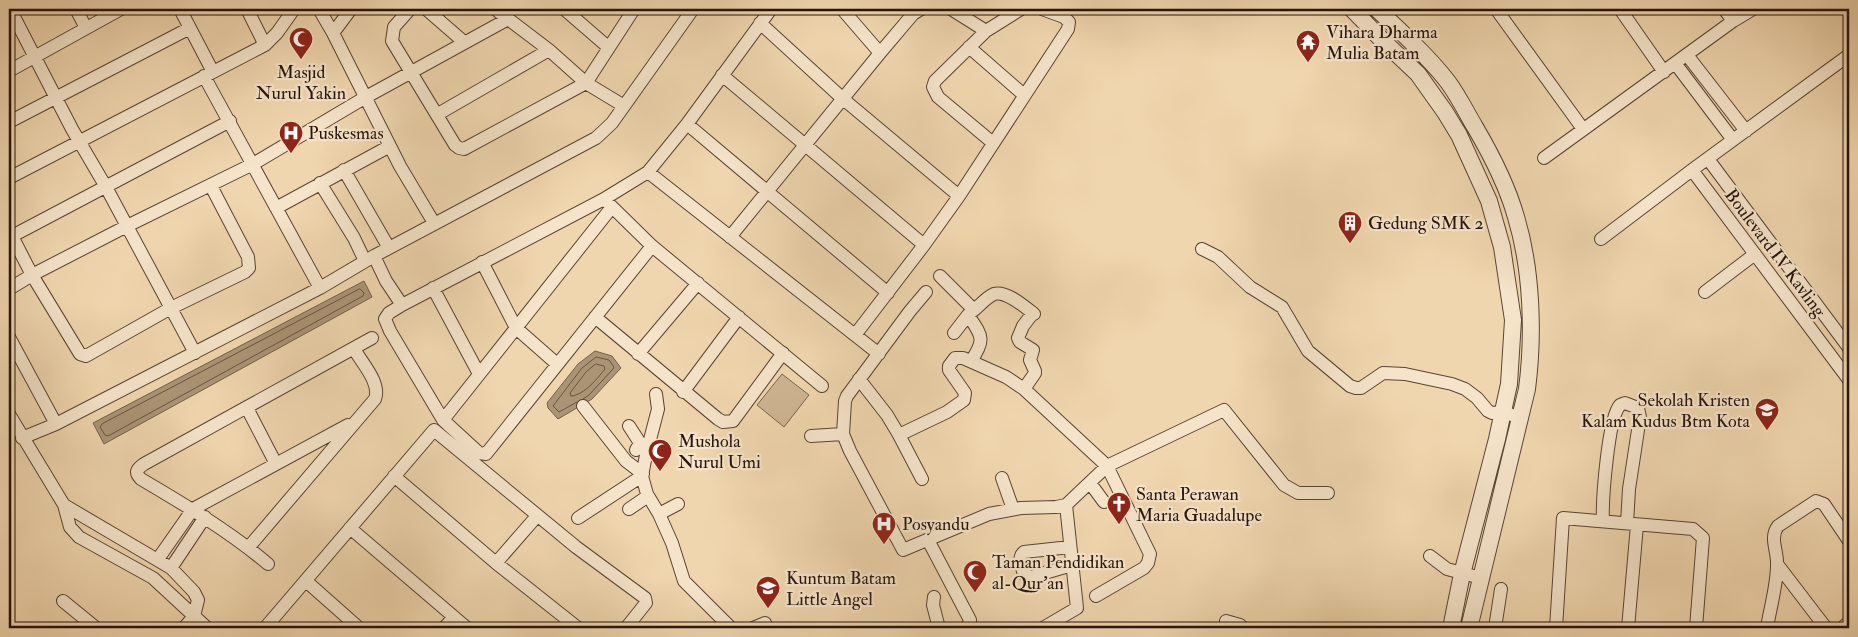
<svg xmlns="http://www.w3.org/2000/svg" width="1858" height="637" font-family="'IM FELL Double Pica',serif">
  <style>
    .green { fill: #ceb592; stroke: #7a644e }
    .water { fill: #ab9476; stroke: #76604b }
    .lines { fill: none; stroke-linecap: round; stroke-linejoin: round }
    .shore { stroke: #685440; stroke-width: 1 }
    .minor-casing { stroke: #584433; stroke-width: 14 }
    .tertiary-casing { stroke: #584433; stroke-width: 18 }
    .minor { stroke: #f5e4ca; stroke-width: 12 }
    .tertiary { stroke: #f5e4ca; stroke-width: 16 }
    .labels { text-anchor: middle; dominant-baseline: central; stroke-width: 4.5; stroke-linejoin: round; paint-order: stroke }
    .poi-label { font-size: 18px; fill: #26130a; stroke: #f5e4ca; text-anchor: start }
    .street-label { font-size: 18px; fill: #26130a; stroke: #f5e4ca }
  </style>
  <rect width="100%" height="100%" fill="#f0d6ae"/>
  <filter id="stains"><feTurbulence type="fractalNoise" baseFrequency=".004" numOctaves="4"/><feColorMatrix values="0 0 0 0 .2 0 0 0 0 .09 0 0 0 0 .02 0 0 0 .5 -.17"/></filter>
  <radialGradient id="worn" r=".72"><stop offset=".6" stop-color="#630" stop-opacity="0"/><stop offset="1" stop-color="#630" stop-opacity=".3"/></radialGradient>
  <path class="green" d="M782 374 809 395 784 427 757 405Z"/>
  <path class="water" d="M364 281 372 297 104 444 93 423Z
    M595 351 612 356 621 368 592 399 558 419 548 408 547 403 578 364Z"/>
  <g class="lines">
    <path class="shore" d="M360 289 364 293 363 296 108 436 105 435 100 427 102 424Z
      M596 364 604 366 605 369C597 379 584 395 571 396L570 393 586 372Z
      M577 402 559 412 553 406 582 368 596 357 609 360 614 367 613 369 589 395 583 399"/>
    <defs>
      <path id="minor" d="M10 9 72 129 106 187 195 353
        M76 9 86 28
        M180 9 213 72
        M247 9 265 45
        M319 9 333 33 400 166 434 223
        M410 9 394 27 392 41 455 145 459 148 464 149 586 83 634 9
        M426 9 464 42
        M495 9 549 50 586 83 624 106
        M564 9 608 47
        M842 9 880 53
        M951 9 986 31
        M1496 9 1583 129
        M1620 9 1664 72
        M1724 9 1733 21
        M760 23 842 98 959 196
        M333 33 351 9
        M969 47 1024 95
        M1687 55 1746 131
        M1675 63 1733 140
        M9 71 121 9
        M722 75 924 245
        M204 76 320 288
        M438 114 549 50
        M9 122 190 28
        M687 124 888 293
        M993 143 938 97 933 87 935 81 986 31 1021 9
        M1544 158 1733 21 1753 9
        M1708 159 1849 348
        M344 170 389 248
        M1692 170 1849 380
        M648 172 879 354
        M9 178 265 45 277 33 294 9
        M320 183 354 238 365 261
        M211 186 248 257 249 268 245 272 171 308 86 356 80 354 32 275 14 240 16 234 230 121
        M604 199 652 246 822 386
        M276 208 390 146
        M730 237 880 53 913 14 921 9
        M1601 239 1692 170 1849 55
        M652 246 486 454 479 453 443 420 390 331 385 319 389 313 402 305 604 199 648 172 687 124 771 9
        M1202 249 1218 257 1250 287 1282 307 1308 351 1350 386 1356 388H1361L1383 373 1405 374 1452 384 1465 389 1477 398 1488 411 1492 413 1503 412 1521 418
        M374 256 386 281 402 305
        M482 262 516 328 557 364
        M940 276 974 310 968 315
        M433 288 479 374
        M9 289 32 275 127 226 253 164 366 97 508 19
        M926 292 910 311 847 396 845 401 843 434 850 451 903 550 989 514 1021 508 1056 507 1066 505 1107 466 1224 410 1284 485 1298 493H1328
        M1705 292 1755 254
        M974 310C980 305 987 297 994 294 1006 290 1025 307 1034 314
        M1033 313 1023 326 1018 338 1020 342 1033 350 1030 360 1035 371V373L1024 389 1107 466 1150 554 1148 563 1144 568 1096 596
        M595 317 718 419 723 422 733 421 783 353
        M954 333 968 315C982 336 986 339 971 361
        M855 335 924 245 959 196 1068 29 1069 22 1064 17 1042 9
        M9 337 56 424
        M638 354 698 283
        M859 379 887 415 899 435 922 479
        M683 392 739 317
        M656 394 658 409 646 455 642 476 647 494 659 514 672 543 684 581 731 628
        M583 406 626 461 643 474
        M247 408 276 464
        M9 414 64 505 70 527 79 537 153 578 207 628
        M443 420 612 207
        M629 426 640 443 636 450
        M899 435 947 412 964 400 965 393 949 370V366L955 358H963L1006 377 1024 389
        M811 436 843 434
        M22 438 56 424 320 288 374 256 596 138 612 123 693 9
        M394 476 496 563 578 628
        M1002 478 1013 509
        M1090 483 1104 502
        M64 505 171 568 194 592 198 600 194 616 184 628
        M629 509 648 496
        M659 514 678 504
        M578 518 642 476
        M1603 521C1602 500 1608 418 1620 405L1625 403 1638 408 1640 417 1629 489 1627 523
        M350 528 467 628
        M928 540 970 620 969 624 965 628
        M1070 547 1024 552C1017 558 1022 567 1024 574L1031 577 1072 565
        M248 548 375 399C381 383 362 363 354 349
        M1430 556 1447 569 1481 578
        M158 559 193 509 348 425
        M496 563 537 516
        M268 564C229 531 185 505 141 479 134 472 137 469 144 464L372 338
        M1777 564 1826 628
        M171 568 205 517
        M306 581 359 628
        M934 597 933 605 939 628
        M63 601 96 628
        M1226 621 1240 625 1243 628
        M265 628 434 430 576 547 645 598 646 603 626 628
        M444 628 454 617
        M753 628 765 623
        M1043 628 1077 608 1066 505
        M1495 628 1501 589
        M1556 628 1563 518 1693 529 1703 538 1696 628
        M1628 628 1637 525
        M1767 628C1770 608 1777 586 1777 565 1778 551 1769 538 1778 526L1816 501 1824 504 1849 541
        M1842 628 1849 622"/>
      <path id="tertiary" d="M1352 9 1382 40 1418 74 1445 112 1459 135 1489 201 1502 247 1513 320 1509 384 1497 439 1462 574 1451 628
        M1377 9C1401 32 1427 55 1448 82 1459 97 1466 112 1475 127 1492 156 1507 185 1516 217 1532 270 1534 335 1527 389L1469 628"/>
    </defs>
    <use href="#minor" class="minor-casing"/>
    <use href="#tertiary" class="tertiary-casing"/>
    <use href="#minor" class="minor"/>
    <use href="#tertiary" class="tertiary"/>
  </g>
  <defs>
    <symbol id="mosque-pin" viewBox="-11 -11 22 30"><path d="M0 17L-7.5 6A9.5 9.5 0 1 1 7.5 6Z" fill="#8f2418" stroke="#f5e4ca"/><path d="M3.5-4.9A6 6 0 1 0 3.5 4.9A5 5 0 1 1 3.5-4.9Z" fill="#fff"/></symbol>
    <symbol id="temple-pin" viewBox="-11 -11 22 30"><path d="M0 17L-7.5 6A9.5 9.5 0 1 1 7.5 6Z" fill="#8f2418" stroke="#f5e4ca"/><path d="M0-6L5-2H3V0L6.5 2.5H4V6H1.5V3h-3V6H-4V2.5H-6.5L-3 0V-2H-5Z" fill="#fff"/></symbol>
    <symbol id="hospital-pin" viewBox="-11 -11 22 30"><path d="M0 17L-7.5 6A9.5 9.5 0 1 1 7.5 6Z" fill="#8f2418" stroke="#f5e4ca"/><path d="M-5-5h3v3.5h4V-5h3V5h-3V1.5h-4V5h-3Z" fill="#fff"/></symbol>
    <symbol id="building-pin" viewBox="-11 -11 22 30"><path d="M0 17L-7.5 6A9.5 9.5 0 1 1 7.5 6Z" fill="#8f2418" stroke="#f5e4ca"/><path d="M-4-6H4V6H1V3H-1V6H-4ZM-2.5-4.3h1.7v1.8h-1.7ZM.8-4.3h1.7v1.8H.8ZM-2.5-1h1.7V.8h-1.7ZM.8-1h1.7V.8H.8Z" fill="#fff"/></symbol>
    <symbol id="school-pin" viewBox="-11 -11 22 30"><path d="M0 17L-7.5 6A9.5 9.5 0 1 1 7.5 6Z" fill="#8f2418" stroke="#f5e4ca"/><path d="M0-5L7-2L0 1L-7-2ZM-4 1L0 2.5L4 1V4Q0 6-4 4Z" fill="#fff"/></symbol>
    <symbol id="church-pin" viewBox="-11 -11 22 30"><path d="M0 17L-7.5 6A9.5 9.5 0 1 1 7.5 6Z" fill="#8f2418" stroke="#f5e4ca"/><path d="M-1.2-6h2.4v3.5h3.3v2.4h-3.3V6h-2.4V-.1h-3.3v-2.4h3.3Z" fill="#fff"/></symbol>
  </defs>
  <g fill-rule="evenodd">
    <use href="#mosque-pin" x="287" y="25" width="28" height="38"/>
    <use href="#temple-pin" x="1294" y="28" width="28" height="38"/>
    <use href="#hospital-pin" x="277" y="119" width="28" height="38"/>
    <use href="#building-pin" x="1336" y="209" width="28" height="38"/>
    <use href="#school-pin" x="1753" y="396" width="28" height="38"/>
    <use href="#mosque-pin" x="646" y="437" width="28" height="38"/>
    <use href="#church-pin" x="1105" y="490" width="28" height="38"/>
    <use href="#hospital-pin" x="870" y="510" width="28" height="38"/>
    <use href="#mosque-pin" x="961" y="558" width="28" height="38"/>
    <use href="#school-pin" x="754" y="574" width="28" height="38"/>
  </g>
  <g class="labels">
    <g class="poi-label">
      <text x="1326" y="32">Vihara Dharma<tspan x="1326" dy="21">Mulia Batam</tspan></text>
      <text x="301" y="72" text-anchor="middle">Masjid<tspan x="301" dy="21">Nurul Yakin</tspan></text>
      <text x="308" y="133">Puskesmas</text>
      <text x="1368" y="223">Gedung SMK 2</text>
      <text x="1750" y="400" text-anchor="end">Sekolah Kristen<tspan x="1750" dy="21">Kalam Kudus Btm Kota</tspan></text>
      <text x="678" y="441">Mushola<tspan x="678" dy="21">Nurul Umi</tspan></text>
      <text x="1136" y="494">Santa Perawan<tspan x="1136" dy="21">Maria Guadalupe</tspan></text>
      <text x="902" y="524">Posyandu</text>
      <text x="992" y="562">Taman Pendidikan<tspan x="992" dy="21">al-Qur’an</tspan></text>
      <text x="786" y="578">Kuntum Batam<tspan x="786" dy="21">Little Angel</tspan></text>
    </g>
    <g class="street-label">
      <text transform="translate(1775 253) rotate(53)">Boulevard IV Kavling</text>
    </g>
  </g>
  <rect width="1858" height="637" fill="none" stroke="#f0d6ae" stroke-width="30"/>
  <rect x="10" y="10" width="1838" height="617" fill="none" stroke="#26130a" stroke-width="2.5"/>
  <rect x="15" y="15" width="1828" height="607" fill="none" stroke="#26130a"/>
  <rect width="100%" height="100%" filter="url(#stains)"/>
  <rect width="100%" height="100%" fill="url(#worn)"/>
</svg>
